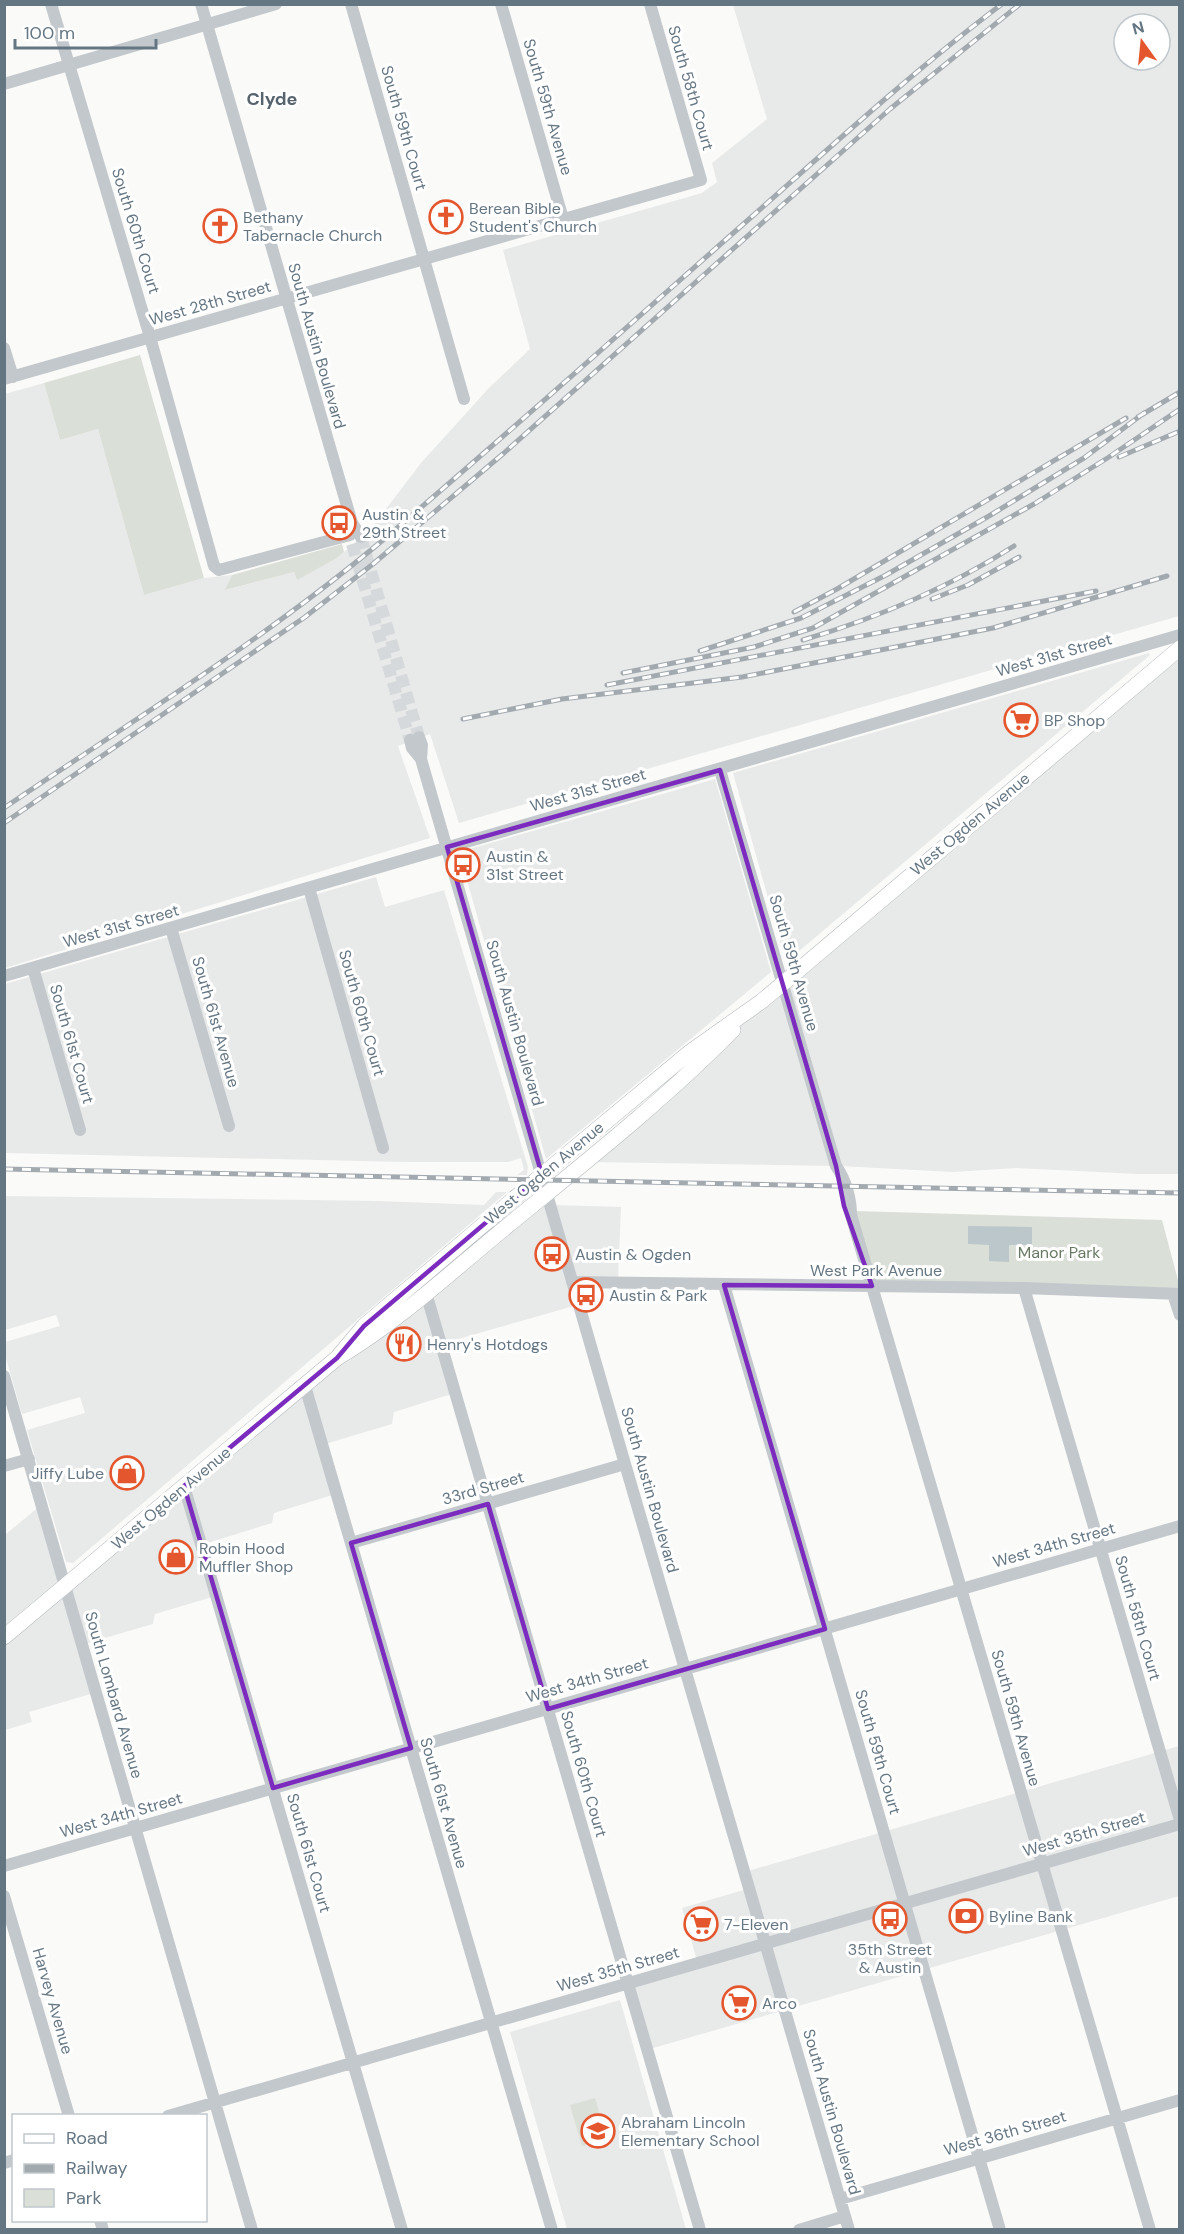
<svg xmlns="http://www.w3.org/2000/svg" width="1184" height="2234" font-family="'DM Sans',sans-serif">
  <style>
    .built { fill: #e8e9e9; fill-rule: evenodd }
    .green { fill: #dadfd7 }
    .water { fill: #bbc7cb }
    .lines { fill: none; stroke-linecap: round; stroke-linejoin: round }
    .minor-tunnel { stroke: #d5d9db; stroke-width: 12; stroke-dasharray: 12 6; stroke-linecap: butt }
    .major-casing { stroke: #b5babe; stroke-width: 16 }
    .minor { stroke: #c3c8cc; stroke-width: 12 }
    .major { stroke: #fff; stroke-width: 15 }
    .rail-casing { stroke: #a2aab0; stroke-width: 5 }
    .rail { stroke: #fff; stroke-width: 3; stroke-dasharray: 9; stroke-linecap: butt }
    .marked { fill: none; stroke: #7b2cbf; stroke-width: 4.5; stroke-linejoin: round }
    .labels { text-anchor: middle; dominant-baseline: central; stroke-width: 6; stroke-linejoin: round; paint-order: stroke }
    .street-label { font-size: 16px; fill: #657683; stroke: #fff }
    .poi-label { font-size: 16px; fill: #657683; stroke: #fff; text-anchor: start }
    .park-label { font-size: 16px; fill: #687a64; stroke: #fff }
    .neighbourhood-label { font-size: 18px; font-weight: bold; fill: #57646e; stroke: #fff }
  </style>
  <rect width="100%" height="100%" fill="#fafaf8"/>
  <path class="built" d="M733 5H1179V616L459 823 430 734 398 746 430 838 5 968V394L44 383 60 440 98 429 144 595 204 578 232 575 226 590 294 572 297 579 337 558 370 530 421 463 488 389 530 349 503 250 702 193 717 182 712 163 767 119ZM1124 24H1160V60H1124Z
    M1179 651V1174H1138L1016 1168 953 1172 839 1166 786 984Z
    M1149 653 1150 655 792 957 786 955 782 948 733 773Z
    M715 779 771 972 546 1159 459 852Z
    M376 877 385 907 444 890 528 1167 527 1175H517L524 1170 521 1158 508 1162H404L5 1153V984Z
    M780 985 833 1166 588 1162Z
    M496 1192H507L73 1563 66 1562 27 1430 85 1413 80 1397 22 1414 5 1355V1342L60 1326 56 1315 5 1330V1196L378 1201 484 1205Z
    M545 1197 577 1305 444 1343 458 1392 394 1412 392 1424 325 1444 339 1493 274 1513 272 1523 204 1544 219 1595 155 1614 153 1624 84 1644 69 1587 309 1385Z
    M553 1205 621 1207 618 1280 574 1279Z
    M41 1505 94 1693 29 1712 32 1722 5 1730V1535Z
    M1179 1746V1896L650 2049 630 1980 697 1961 682 1908 747 1889 748 1871Z
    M620 2000 686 2229H567L510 2032Z"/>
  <path class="green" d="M140 355 204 578 144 595 98 429 60 440 44 383Z
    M342 544 344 552 337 558 297 580 294 572 225 590 232 575Z
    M854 1211 1162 1220 1179 1284V1291L875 1282Z
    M595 2098 607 2139 582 2146 570 2105Z"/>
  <path class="water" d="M968 1226 1032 1227V1245H1009V1262L989 1261V1245L968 1244Z"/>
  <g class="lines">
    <path class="minor-tunnel" d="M361 537 419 737
      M352 544 410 740"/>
    <defs>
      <path id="major" d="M337 1358 364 1326 542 1175 690 1052 762 1001 1180 648
        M4 1637 337 1358C398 1322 451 1272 506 1227 583 1164 663 1101 733 1030"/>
    </defs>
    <use href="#major" class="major-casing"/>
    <path class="minor" d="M51 4 150 337 214 566 219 570 350 535
      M201 4 352 523 361 537
      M351 4 464 399
      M501 4 563 219
      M4 84 276 4
      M4 348 13 377
      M4 379 701 180 650 4
      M419 737 422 745 421 759 625 1464 849 2230
      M410 740 412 748 421 759
      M720 770 836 1166C846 1180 851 1199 851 1215L1150 2230
      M309 888 383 1148
      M171 928 229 1126
      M33 968 80 1130
      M4 976 1180 635
      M572 1282 1024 1288 1180 1294
      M724 1285 1000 2230
      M1024 1288 1180 1820
      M426 1293 700 2230
      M1173 1294 1180 1315
      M4 1376 252 2230
      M305 1386 552 2230
      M4 1466 29 1459
      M184 1486 402 2230
      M351 1543 625 1464
      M4 1866 1180 1526
      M4 1896 69 2116
      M168 2116 1180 1824
      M4 2163 14 2160
      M840 2199 1180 2100
      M100 2220 103 2230
      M799 2230 845 2216"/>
    <use href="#major" class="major"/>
    <defs>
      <path id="rail" d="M1138 417 1180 392
        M1119 457 1180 431
        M932 599 968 585 1019 557
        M794 612 837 589 1126 418
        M803 640C877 618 950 587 1014 546
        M700 651 801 618 886 575 989 516 1084 458 1144 413
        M623 673 754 647 813 628 1034 504 1109 457 1180 409
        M607 685 1096 591
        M463 719 562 699 742 677 993 628 1167 576
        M4 808C132 721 265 639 383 540 509 433 632 322 756 213 836 142 916 69 1002 4
        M4 823 305 617 373 564 504 453 890 109 1020 4
        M4 1169 1180 1193"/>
    </defs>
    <use href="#rail" class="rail-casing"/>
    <use href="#rail" class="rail"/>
  </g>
  <path class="marked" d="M720 770 836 1166 844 1206 872 1286 724 1285 825 1629 548 1709 488 1504 351 1543 411 1748 273 1788 184 1486 337 1358 364 1326 542 1175 447 847Z"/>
  <defs>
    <symbol id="church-ring" viewBox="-11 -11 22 22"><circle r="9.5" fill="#fff" stroke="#e4572e" stroke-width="1.5"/><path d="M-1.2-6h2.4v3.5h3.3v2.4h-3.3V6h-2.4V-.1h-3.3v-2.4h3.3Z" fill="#e4572e"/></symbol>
    <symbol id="bus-ring" viewBox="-11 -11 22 22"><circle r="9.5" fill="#fff" stroke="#e4572e" stroke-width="1.5"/><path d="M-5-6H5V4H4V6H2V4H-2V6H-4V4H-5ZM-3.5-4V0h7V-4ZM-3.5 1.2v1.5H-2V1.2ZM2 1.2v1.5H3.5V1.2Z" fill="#e4572e"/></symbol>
    <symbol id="supermarket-ring" viewBox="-11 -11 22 22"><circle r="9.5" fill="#fff" stroke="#e4572e" stroke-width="1.5"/><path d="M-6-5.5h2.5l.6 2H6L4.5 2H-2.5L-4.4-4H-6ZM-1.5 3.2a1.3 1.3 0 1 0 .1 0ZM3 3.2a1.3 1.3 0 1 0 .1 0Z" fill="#e4572e"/></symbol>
    <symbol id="restaurant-ring" viewBox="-11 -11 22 22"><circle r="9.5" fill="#fff" stroke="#e4572e" stroke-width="1.5"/><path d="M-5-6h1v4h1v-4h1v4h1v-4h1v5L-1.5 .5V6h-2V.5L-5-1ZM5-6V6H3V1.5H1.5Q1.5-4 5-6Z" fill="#e4572e"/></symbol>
    <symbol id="shop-ring" viewBox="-11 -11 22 22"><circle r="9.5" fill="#fff" stroke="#e4572e" stroke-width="1.5"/><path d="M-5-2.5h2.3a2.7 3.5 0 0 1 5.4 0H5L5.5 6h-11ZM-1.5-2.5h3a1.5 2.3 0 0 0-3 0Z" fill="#e4572e"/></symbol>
    <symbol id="bank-ring" viewBox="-11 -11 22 22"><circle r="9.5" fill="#fff" stroke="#e4572e" stroke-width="1.5"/><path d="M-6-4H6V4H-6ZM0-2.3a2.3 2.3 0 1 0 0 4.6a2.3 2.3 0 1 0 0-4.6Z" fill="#e4572e"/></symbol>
    <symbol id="school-ring" viewBox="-11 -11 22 22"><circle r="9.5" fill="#fff" stroke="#e4572e" stroke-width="1.5"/><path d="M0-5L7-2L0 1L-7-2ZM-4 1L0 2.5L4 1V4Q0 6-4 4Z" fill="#e4572e"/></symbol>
  </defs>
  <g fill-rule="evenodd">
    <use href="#church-ring" x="427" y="198" width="38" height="38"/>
    <use href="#church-ring" x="201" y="207" width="38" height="38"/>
    <use href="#bus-ring" x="320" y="504" width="38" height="38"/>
    <use href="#supermarket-ring" x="1002" y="701" width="38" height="38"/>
    <use href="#bus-ring" x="444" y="846" width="38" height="38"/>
    <use href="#bus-ring" x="533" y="1235" width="38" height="38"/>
    <use href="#bus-ring" x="567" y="1276" width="38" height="38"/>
    <use href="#restaurant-ring" x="385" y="1325" width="38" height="38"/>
    <use href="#shop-ring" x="108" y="1454" width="38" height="38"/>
    <use href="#shop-ring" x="157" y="1538" width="38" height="38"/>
    <use href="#bank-ring" x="947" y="1897" width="38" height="38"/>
    <use href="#bus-ring" x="871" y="1900" width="38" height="38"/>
    <use href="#supermarket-ring" x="682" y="1905" width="38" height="38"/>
    <use href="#supermarket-ring" x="720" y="1984" width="38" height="38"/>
    <use href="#school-ring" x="579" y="2112" width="38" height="38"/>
  </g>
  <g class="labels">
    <g class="street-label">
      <text transform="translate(691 88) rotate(74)">South 58th Court</text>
      <text transform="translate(548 107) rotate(74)">South 59th Avenue</text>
      <text transform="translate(404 128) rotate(74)">South 59th Court</text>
      <text transform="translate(136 231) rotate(73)">South 60th Court</text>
      <text transform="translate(210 303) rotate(-16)">West 28th Street</text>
      <text transform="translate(317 346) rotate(74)">South Austin Boulevard</text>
      <text transform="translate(1054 655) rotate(-16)">West 31st Street</text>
      <text transform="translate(588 790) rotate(-16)">West 31st Street</text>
      <text transform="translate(970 824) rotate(-40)">West Ogden Avenue</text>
      <text transform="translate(121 926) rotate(-16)">West 31st Street</text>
      <text transform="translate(794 963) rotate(74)">South 59th Avenue</text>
      <text transform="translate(362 1013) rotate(74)">South 60th Court</text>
      <text transform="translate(216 1022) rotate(74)">South 61st Avenue</text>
      <text transform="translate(515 1023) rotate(74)">South Austin Boulevard</text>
      <text transform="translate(72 1044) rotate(74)">South 61st Court</text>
      <text transform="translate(544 1173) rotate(-40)">West Ogden Avenue</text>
      <text x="876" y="1270">West Park Avenue</text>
      <text transform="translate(483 1488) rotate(-16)">33rd Street</text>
      <text transform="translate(650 1490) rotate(74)">South Austin Boulevard</text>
      <text transform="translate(171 1498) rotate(-40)">West Ogden Avenue</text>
      <text transform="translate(1054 1545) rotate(-16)">West 34th Street</text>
      <text transform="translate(1138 1618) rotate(74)">South 58th Court</text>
      <text transform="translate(587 1680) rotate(-16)">West 34th Street</text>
      <text transform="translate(114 1695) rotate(74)">South Lombard Avenue</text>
      <text transform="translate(1016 1718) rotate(74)">South 59th Avenue</text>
      <text transform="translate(878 1752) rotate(74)">South 59th Court</text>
      <text transform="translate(584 1774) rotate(74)">South 60th Court</text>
      <text transform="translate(444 1803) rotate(74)">South 61st Avenue</text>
      <text transform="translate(121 1815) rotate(-16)">West 34th Street</text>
      <text transform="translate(1084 1834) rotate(-16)">West 35th Street</text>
      <text transform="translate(309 1853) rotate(74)">South 61st Court</text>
      <text transform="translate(618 1969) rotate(-16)">West 35th Street</text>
      <text transform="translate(53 2001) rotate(74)">Harvey Avenue</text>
      <text transform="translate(832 2112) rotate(74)">South Austin Boulevard</text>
      <text transform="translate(1005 2133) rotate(-16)">West 36th Street</text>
    </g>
    <g class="poi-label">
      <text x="469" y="208">Berean Bible<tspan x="469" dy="18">Student's Church</tspan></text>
      <text x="243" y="217">Bethany<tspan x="243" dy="18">Tabernacle Church</tspan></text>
      <text x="362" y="514">Austin &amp;<tspan x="362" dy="18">29th Street</tspan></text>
      <text x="1044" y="720">BP Shop</text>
      <text x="486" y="856">Austin &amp;<tspan x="486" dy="18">31st Street</tspan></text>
      <text x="575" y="1254">Austin &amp; Ogden</text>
      <text x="609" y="1295">Austin &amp; Park</text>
      <text x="427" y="1344">Henry's Hotdogs</text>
      <text x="104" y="1473" text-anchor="end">Jiffy Lube</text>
      <text x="199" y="1548">Robin Hood<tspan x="199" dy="18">Muffler Shop</tspan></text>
      <text x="989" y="1916">Byline Bank</text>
      <text x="724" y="1924">7-Eleven</text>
      <text x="890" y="1949" text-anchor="middle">35th Street<tspan x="890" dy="18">&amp; Austin</tspan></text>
      <text x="762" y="2003">Arco</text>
      <text x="621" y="2122">Abraham Lincoln<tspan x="621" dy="18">Elementary School</tspan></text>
    </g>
    <g class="park-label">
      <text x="1059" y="1252">Manor Park</text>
    </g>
    <g class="neighbourhood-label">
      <text x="272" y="99">Clyde</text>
    </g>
  </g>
  <rect width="1184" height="2234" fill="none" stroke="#657683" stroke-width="12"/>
  <rect x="12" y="2114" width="195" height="108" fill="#ffffff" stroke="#c1c8cd" stroke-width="1.5"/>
  <rect x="24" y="2134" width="30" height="9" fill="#ffffff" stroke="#c1c8cd" stroke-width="1.5"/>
  <text x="66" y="2144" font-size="18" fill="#657683">Road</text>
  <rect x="24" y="2164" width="30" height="9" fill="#a2aab0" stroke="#c1c8cd" stroke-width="1.5"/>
  <text x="66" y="2174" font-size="18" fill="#657683">Railway</text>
  <rect x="24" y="2189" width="30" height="18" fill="#dadfd7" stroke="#c1c8cd" stroke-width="1.5"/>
  <text x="66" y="2204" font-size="18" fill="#657683">Park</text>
  <g transform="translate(1142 42) rotate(345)"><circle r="28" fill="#ffffff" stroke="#c1c8cd" stroke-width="1.5"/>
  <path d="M0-4.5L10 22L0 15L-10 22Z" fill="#e4572e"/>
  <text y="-9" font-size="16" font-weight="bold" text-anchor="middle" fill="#657683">N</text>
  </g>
  <path d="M15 39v9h141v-9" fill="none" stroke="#657683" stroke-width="3"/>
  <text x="24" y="39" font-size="18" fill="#657683" stroke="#ffffff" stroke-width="4.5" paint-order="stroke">100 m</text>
</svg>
